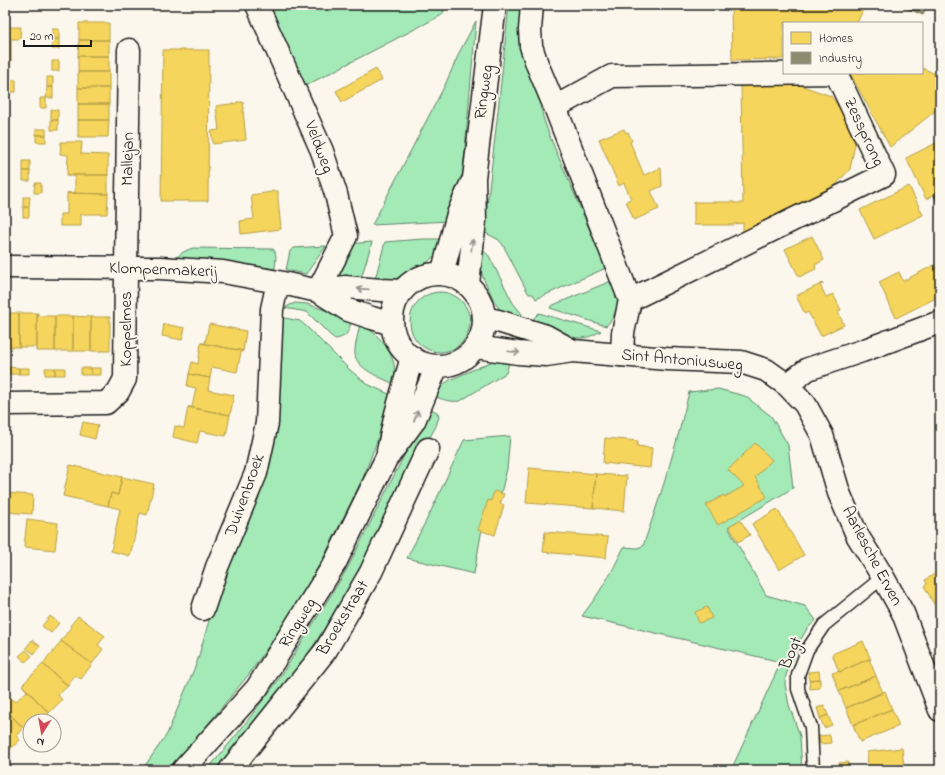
<svg xmlns="http://www.w3.org/2000/svg" width="945" height="775" font-family="'Indie Flower',sans-serif">
  <style>
    .green { fill: #a3eab7; stroke: #60836a }
    .homes { fill: #f6d55c; stroke: #b59e49 }
    .industry { fill: #8c8c6e; stroke: #6a6a55 }
    .lines { fill: none; stroke-linecap: round; stroke-linejoin: round }
    .service-casing { stroke: #1c1c1c; stroke-width: 15 }
    .minor-casing { stroke: #1c1c1c; stroke-width: 25 }
    .tertiary-casing { stroke: #1c1c1c; stroke-width: 25 }
    .secondary-casing { stroke: #1c1c1c; stroke-width: 25 }
    .service { stroke: #fbf7ec; stroke-width: 12 }
    .minor { stroke: #fbf7ec; stroke-width: 22 }
    .tertiary { stroke: #fbf7ec; stroke-width: 22 }
    .secondary { stroke: #fbf7ec; stroke-width: 22 }
    .oneway { stroke: #97948e }
    .labels { text-anchor: middle; dominant-baseline: central; stroke-width: 4; stroke-linejoin: round; paint-order: stroke }
    .street-label { font-size: 17px; fill: #1c1c1c; stroke: #fbf7ec }
  </style>
  <rect width="100%" height="100%" fill="#fbf7ec"/>
  <filter id="ink" filterUnits="userSpaceOnUse"><feTurbulence type="fractalNoise" baseFrequency=".025" numOctaves="2"/><feDisplacementMap in="SourceGraphic" scale="8" xChannelSelector="R" yChannelSelector="G"/><feConvolveMatrix kernelMatrix="1 2 1 2 8 2 1 2 1" color-interpolation-filters="sRGB"/></filter>
  <g filter="url(#ink)">
    <path class="green" d="M270 5H446L442 15 303 87Z
      M509 5H523L521 40 523 57 539 95 543 117 550 137 606 268 536 299 533 294H529L527 291 503 245 499 240 484 232 498 111Z
      M476 21 463 172 449 221 372 225 445 85 460 51Z
      M422 239H443L439 251 428 262 395 279 388 281 374 283 385 242Z
      M372 242 360 282 333 278 347 244Z
      M326 246 306 274 286 270 290 251 294 248Z
      M193 248 273 249C278 254 275 262 275 269L226 261 206 259 176 258C181 253 186 250 193 248Z
      M483 250 489 256 513 303 522 314 519 322C513 318 506 315 501 310 495 305 493 298 490 292 481 274 478 270 483 250Z
      M611 281C612 283 615 286 617 289 621 301 615 318 606 326L550 308 551 306Z
      M410 322a30 30 0 1 1 60 0a30 30 0 1 1-60 0Z
      M295 303 307 304 352 319C348 331 349 337 335 339L330 335 307 312 285 308 290 305Z
      M539 313 601 331C594 335 588 338 580 338 568 338 544 329 531 325L534 318Z
      M280 317 300 321 307 327 350 370 367 384 391 395 387 413 379 436 363 478 325 555 291 613 250 673 199 735 169 770H142L167 734 197 662 210 617 233 547Z
      M360 323C381 335 400 358 394 384 382 378 356 369 355 354 354 347 359 331 360 323Z
      M502 359 510 360 506 373 460 401C450 402 443 400 434 396L443 385 450 380 493 361Z
      M718 389 745 396 771 416 788 445 793 488 728 527 766 595 805 606 816 620 807 629 801 639 786 675 785 684 789 705 800 736 802 770H731L781 662 582 616 596 597 612 571 624 547 637 548 643 546C661 495 677 444 689 392Z
      M428 408 437 412 439 417 436 426 375 541 341 602 305 659 220 770H207L238 733 279 679 347 569Z
      M510 436 507 469 500 497 486 506 474 574 407 558 430 513 464 440Z"/>
    <path class="homes" d="M731 5H865L857 23H784V59L732 60Z
      M79 23H109V40H79Z
      M5 27H21L20 39H11V61L5 60Z
      M52 29H59V39H52Z
      M52 39H59V49H52Z
      M79 40H109V56H78Z
      M163 50H209L208 201H161Z
      M78 56H109V72H78Z
      M5 60H10V80H16V92H5Z
      M52 61H59V71H52Z
      M922 68 940 76V107L890 147 850 73H922Z
      M376 69 382 80 342 102 336 91Z
      M78 72H109V88H78Z
      M47 77H53V87H47Z
      M797 84 831 96 846 118 855 144 850 169 833 188 743 232V223L734 224V225H694V202H734V203H743L741 85Z
      M47 87H53V98H46Z
      M78 88H109V104H78Z
      M40 98H46V108H40Z
      M237 102H243L244 110H243L246 140 213 144 211 131 219 130 216 106 237 103Z
      M78 104H109V120H78Z
      M51 109 58 110V120H51Z
      M51 120H58V130H51Z
      M78 120H109L108 137H78Z
      M36 129H46V135H36Z
      M624 129 626 133 628 132 632 141 630 142 644 175 661 168 662 186 651 191 659 209 634 220 626 201 631 199 624 183 619 186 599 139Z
      M36 135H46V142H36Z
      M940 141V191L926 199 906 158Z
      M61 142H82L81 154 108 155V175H67L68 155 60 154Z
      M23 161H30V171H23Z
      M23 171H30V181H23Z
      M67 175H108V194L67 193H75V176H67Z
      M35 183H41V193H34Z
      M909 186 923 215 874 239 860 210Z
      M272 191H278V199L281 229 241 234 240 221 254 219 251 195 272 192Z
      M67 193 108 194 107 214H81V226H60V214H67Z
      M23 197H30L29 207H23Z
      M23 207H29V217H23Z
      M812 236 824 260 815 265 816 269 799 277 785 249Z
      M934 265 940 276V296L896 318 879 282 899 272 903 281Z
      M823 283V284L820 285 826 297 833 294 841 310 838 312 844 325 821 336 808 312 805 314 796 296Z
      M5 313H19V347H5Z
      M19 313H37V351H36V347H19Z
      M37 313H38V316H55V351H37Z
      M55 316H73V351H55Z
      M73 316 91 317V351H73Z
      M91 317H110V351H91Z
      M164 324 185 328 182 340 162 336Z
      M209 324 246 331 243 351 201 343H205Z
      M201 343 243 351 241 352 237 372 212 367 210 378 189 374 192 362 198 364Z
      M9 367 19 368V374H9Z
      M19 368H29V374H19Z
      M45 368H55V375H45Z
      M55 368H65V375H55Z
      M81 368H91V375H81Z
      M91 368H101V375H91Z
      M189 374 210 378 208 390 234 395 230 415 188 407H192L196 388 187 386Z
      M188 407 230 415 226 436 200 431 197 443 173 437 175 426 184 428Z
      M83 422 98 425 95 439 80 435Z
      M605 438 638 441 637 446 652 448 650 468 603 463Z
      M755 443 772 460 755 477 767 497 718 525 706 505 724 495 725 497 744 486 728 470Z
      M70 465 122 477 118 495 111 493 108 506 63 496Z
      M529 468 596 474 593 508 526 503Z
      M596 474 627 476 624 511 593 508Z
      M122 477 154 484 147 515 140 513 130 556 111 551 120 509 108 506 111 493 118 495Z
      M494 491 504 494 500 504 504 505 495 535 478 530 488 500 491 501Z
      M5 493 33 495 32 514 5 512Z
      M777 509 804 555 779 570 752 524Z
      M27 519 58 523 55 550 24 547Z
      M740 520 750 535 738 542 729 526Z
      M545 532 608 537 606 558 543 552Z
      M938 572 940 575V615L924 586 927 584 925 580Z
      M707 607 712 618 699 623 695 612Z
      M50 616 59 623 51 633 42 626Z
      M78 616 105 636 98 645 103 649 92 664 61 641 71 627 70 626Z
      M32 640 40 646 34 654 26 648Z
      M61 641 92 664 81 679 75 675 68 686 43 664 50 654 51 655Z
      M863 641 871 660 869 659 839 672 832 654Z
      M26 650 32 656 25 662 19 656Z
      M869 659 876 676 839 691 832 673 839 671V672Z
      M43 664 68 686 58 695 62 700 49 713 22 685Z
      M819 671 820 679 809 680 808 672Z
      M876 676 883 693 846 708 839 691Z
      M820 679V688L810 689 809 680Z
      M22 685 49 713 40 721H30L23 728 5 709V699L9 696 15 702 27 691Z
      M885 691 892 709 853 725 846 708Z
      M824 705 828 715 820 718 817 708Z
      M5 709 23 728 16 736 20 740 6 753 5 752Z
      M892 709 899 726 860 742 853 725Z
      M828 715 832 725 824 728 820 718Z
      M830 735 831 743 820 744 819 736Z
      M902 748 904 767 877 770H868L867 752Z
      M848 762V770H840L839 763Z
      M904 767 905 770H877Z"/>
    <path class="industry" d="M899 5H927L923 15Z
      M940 191V208L933 194Z"/>
    <g class="lines">
      <defs>
        <path id="service" d="M813 770 811 727 798 689V675L807 650 824 625 883 577"/>
        <path id="minor" d="M257 5 322 151 336 194 346 236 318 291
          M532 5 530 30 531 46 537 64 555 107 630 300 623 333 622 355
          M555 107 612 76 836 73 884 175 630 300
          M5 267 160 268 223 272 278 282 318 291 348 310 372 318 392 324
          M318 291 345 287 381 290 402 291
          M787 385 808 369 862 351 940 322
          M5 404 106 403 118 392 125 379 126 268 129 50
          M203 609 217 567 256 473 267 423 272 309 278 282
          M230 770 326 650 371 572 428 449"/>
        <path id="tertiary" d="M484 318 498 321 546 336 573 351
          M476 347 518 353 546 355 573 351 667 359 741 362 766 370 787 385 805 404 822 435 839 493 857 535 883 577 903 613 940 710"/>
        <path id="secondary" d="M442 274 458 214 471 184
          M392 320a46 46 0 1 1 92 0a46 46 0 1 1-92 0Z
          M468 284 475 220 474 178 495 5
          M388 451 396 414 412 357
          M183 770 257 688 335 563 386 459 414 421 437 366"/>
      </defs>
      <use href="#service" class="service-casing"/>
      <use href="#minor" class="minor-casing"/>
      <use href="#tertiary" class="tertiary-casing"/>
      <use href="#secondary" class="secondary-casing"/>
      <use href="#service" class="service"/>
      <use href="#minor" class="minor"/>
      <use href="#tertiary" class="tertiary"/>
      <use href="#secondary" class="secondary"/>
    </g>
    <defs><path id="oneway-shaft" d="M-6 0H5M1.5-3L5.5 0L1.5 3" fill="none" stroke-width="1.6" stroke-linecap="round" stroke-linejoin="round"/></defs>
    <g class="oneway">
      <use href="#oneway-shaft" transform="translate(472 245) rotate(-83)"/>
      <use href="#oneway-shaft" transform="translate(363 289) rotate(-176)"/>
      <use href="#oneway-shaft" transform="translate(514 352) rotate(7)"/>
      <use href="#oneway-shaft" transform="translate(416 416) rotate(-67)"/>
    </g>
  </g>
  <g class="labels">
    <g class="street-label">
      <text transform="translate(484 92) rotate(-82)">Ringweg</text>
      <text transform="translate(864 132) rotate(65)">Zessprong</text>
      <text transform="translate(319 147) rotate(69)">Veldweg</text>
      <text transform="translate(128 159) rotate(-89)">Mallejan</text>
      <text transform="translate(163 270) rotate(2)">Klompenmakerij</text>
      <text transform="translate(126 329) rotate(-90)">Koppelmes</text>
      <text transform="translate(682 360) rotate(5)">Sint Antoniusweg</text>
      <text transform="translate(245 495) rotate(-70)">Duivenbroek</text>
      <text transform="translate(872 556) rotate(62)">Aarlesche Erven</text>
      <text transform="translate(343 618) rotate(-59)">Broekstraat</text>
      <text transform="translate(298 623) rotate(-58)">Ringweg</text>
      <text transform="translate(791 653) rotate(-68)">Bogt</text>
    </g>
  </g>
  <rect width="945" height="775" fill="none" stroke="#fbf7ec" stroke-width="20"/>
  <rect x="10" y="10" width="925" height="755" fill="none" stroke="#1c1c1c" stroke-width="1.5" filter="url(#ink)"/>
  <rect x="783" y="22" width="140" height="52" fill="#fbf7ec" stroke="#a29f99"/>
  <rect x="791" y="32" width="20" height="12" fill="#f6d55c" stroke="#a29f99"/>
  <text x="819" y="42" font-size="12" fill="#1c1c1c">Homes</text>
  <rect x="791" y="52" width="20" height="12" fill="#8c8c6e" stroke="#a29f99"/>
  <text x="819" y="62" font-size="12" fill="#1c1c1c">Industry</text>
  <g transform="translate(42 733) rotate(191)"><circle r="19" fill="#fbf7ec" stroke="#a29f99"/>
  <path d="M0-3L7 15L0 10L-7 15Z" fill="#d1495b"/>
  <text y="-6" font-size="11" font-weight="bold" text-anchor="middle" fill="#1c1c1c">N</text>
  </g>
  <path d="M24 40v6h67v-6" fill="none" stroke="#1c1c1c" stroke-width="2"/>
  <text x="30" y="40" font-size="12" fill="#1c1c1c" stroke="#fbf7ec" stroke-width="3" paint-order="stroke">20 m</text>
</svg>
